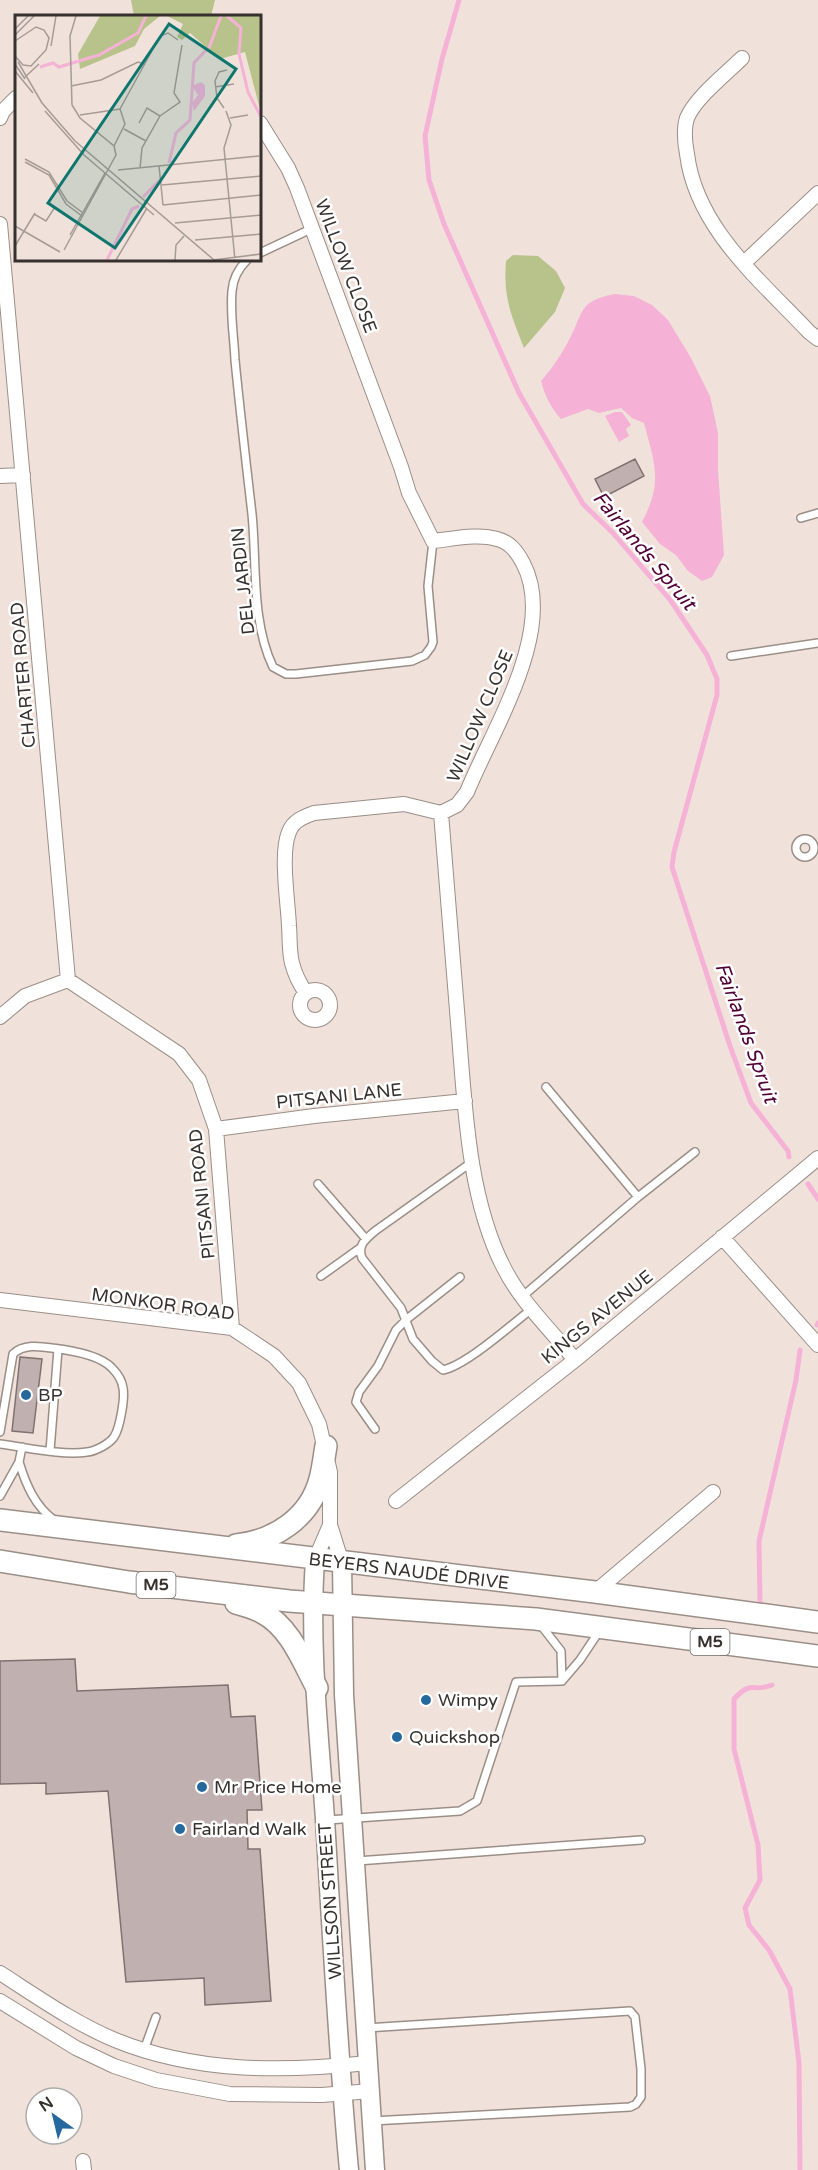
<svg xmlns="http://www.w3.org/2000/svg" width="818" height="2170" font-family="'Varela Round',sans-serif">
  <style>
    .green { fill: #b7c38a }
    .water { fill: #f5b2d6 }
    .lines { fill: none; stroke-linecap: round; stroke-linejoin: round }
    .stream { stroke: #f5b2d6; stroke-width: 5 }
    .building { fill: #c0b0b0; stroke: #807171; stroke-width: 1.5 }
    .lane-casing { stroke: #9b8e87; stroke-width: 10 }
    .street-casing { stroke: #9b8e87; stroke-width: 16 }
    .secondary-casing { stroke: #9b8e87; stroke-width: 21 }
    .primary-casing { stroke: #9b8e87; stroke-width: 24 }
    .lane { stroke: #fff; stroke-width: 7 }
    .street { stroke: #fff; stroke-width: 14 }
    .secondary { stroke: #fff; stroke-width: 18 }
    .primary { stroke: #fff; stroke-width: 21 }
    .poi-dot { fill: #26699f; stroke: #fff; stroke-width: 2 }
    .labels { text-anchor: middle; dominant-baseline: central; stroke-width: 5; stroke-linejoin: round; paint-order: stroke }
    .shield { fill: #fff; stroke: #726f6d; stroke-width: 1.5 }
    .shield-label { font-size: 16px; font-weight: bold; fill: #36312e }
    .street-label { font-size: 18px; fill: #36312e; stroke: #fff }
    .poi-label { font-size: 18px; fill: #36312e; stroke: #fff; text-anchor: start }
    .water-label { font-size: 20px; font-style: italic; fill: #500237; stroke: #fff }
    .inset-river { fill: none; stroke: #f5b2d6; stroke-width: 3 }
    .inset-road { fill: none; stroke: #a69b95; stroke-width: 1.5 }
    .view { fill: #0f766e; fill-opacity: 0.15; stroke: #0f766e; stroke-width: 3 }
    .inset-edge { fill: none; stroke: #36312e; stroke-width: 3 }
  </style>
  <rect width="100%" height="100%" fill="#f0e2da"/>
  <path class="green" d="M131 0H215L211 16H134Z
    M513 255 538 256 556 271 565 288 555 312 524 348C511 315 503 297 506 261Z"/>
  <path class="water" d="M615 294 634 296 652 305 668 320 691 358 710 396 718 433V470L724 555 712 577 702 581 688 571 676 555 660 544 642 522C663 482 655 465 644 423L632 418 621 408 599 413 588 409 561 419C551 408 545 396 541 381 551 370 561 355 568 342 584 313 577 301 615 294Z
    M615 412H622L631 425 626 429 629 436 619 442 605 416Z"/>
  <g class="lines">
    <path class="stream" d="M459 0 442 59 425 136 429 180 444 224 519 393 583 504 613 533 671 601 707 655 717 679V695L674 852 672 867 730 1046 751 1103 788 1151 789 1157
      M808 1184 818 1199
      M817 1325 818 1323
      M760 1602 759 1541 796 1380 800 1350
      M772 1685C752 1693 753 1679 734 1699V1749L758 1845 760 1880 745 1908 749 1925 769 1950 790 1989 799 2063 800 2170"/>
  </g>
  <path class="building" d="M635 459 644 476 604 497 595 479Z
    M20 1357 42 1359 33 1433 12 1431Z
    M75 1659 77 1691 228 1685 231 1717 255 1716 262 1810H247L248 1849H260L271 2001 205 2005 204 1978 126 1982 108 1791 46 1794V1783L0 1784V1661Z"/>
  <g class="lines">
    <defs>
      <path id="lane" d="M260 253 313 228
        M247 260C238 269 233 278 232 291 230 314 234 337 235 360 240 411 246 462 252 514 257 563 251 621 273 667L286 674H296L412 661 425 655 431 647 433 642 428 586 433 541
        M801 518 818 513
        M731 656 818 643
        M796 848a9 9 0 1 1 18 0a9 9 0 1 1-18 0Z
        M546 1087 638 1197
        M472 1162 375 1231C366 1239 357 1245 362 1258L401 1308 413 1339 432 1361 443 1370C467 1365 512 1324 533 1308
        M318 1184 366 1239
        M321 1276 360 1248
        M523 1296 638 1197 695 1152
        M375 1429 356 1402 359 1392 378 1366 396 1330 407 1319 460 1277
        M0 1432 13 1354C23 1344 39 1346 52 1348 69 1350 100 1355 112 1368 117 1373 122 1381 123 1388 125 1398 120 1428 114 1437 109 1444 96 1451 87 1452 62 1456 25 1447 0 1444
        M50 1451 58 1349
        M19 1462C26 1485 35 1506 54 1520
        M0 1496 19 1462 22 1447
        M540 1624 561 1651 562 1681
        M327 1820 460 1811 477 1801 516 1682 562 1681 580 1660 600 1630
        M357 1861 641 1840
        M366 2028 630 2011 635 2017 641 2069V2097L636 2104 630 2107 372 2121
        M144 2050 156 2017"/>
      <path id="street" d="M742 58C726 74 696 97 687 118 683 130 685 143 687 154 696 228 761 281 809 332L818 339
        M0 118 3 111 16 98
        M260 123 288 168 297 188 401 467 409 493 433 541C453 539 478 533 497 539 510 542 517 552 523 563 558 629 492 730 467 792L457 805 441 813
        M0 224 68 980
        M744 263 818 193
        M0 476 23 475
        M441 813C447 887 453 961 459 1035 465 1110 469 1199 503 1266 520 1301 551 1330 575 1360
        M68 980 179 1054 199 1080 216 1129 232 1328
        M300 1005a15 15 0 1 1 30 0a15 15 0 1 1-30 0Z
        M306 993C299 983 295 975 292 963 289 951 290 938 289 926 288 902 280 853 289 832 293 821 303 817 314 813L404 804 441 813
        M0 1017 25 996 68 980
        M216 1129 314 1116 465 1101
        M722 1237 818 1345
        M0 1300 232 1328 274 1356 299 1383 319 1424 330 1472V1525L342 1563
        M396 1501 575 1360 818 1158
        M315 1560 330 1525
        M595 1592 713 1492
        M0 1973C36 1996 74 2023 115 2040 196 2073 282 2072 368 2063
        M0 2001 76 2048 114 2066 156 2080 230 2094 322 2095 371 2091
        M83 2161 84 2170"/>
      <path id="secondary" d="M315 1560C309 1646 319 1733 325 1819 332 1936 338 2053 349 2170
        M342 1563 344 1695 375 2170"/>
      <path id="primary" d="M0 1520 595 1592 818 1622
        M236 1545C274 1541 310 1518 320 1479 323 1468 324 1457 326 1446
        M0 1561 129 1582 289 1601 536 1619 818 1656
        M236 1603C245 1606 255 1608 263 1613 290 1627 303 1662 317 1688"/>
    </defs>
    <use href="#lane" class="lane-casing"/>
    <use href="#street" class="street-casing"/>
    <use href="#secondary" class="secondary-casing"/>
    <use href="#primary" class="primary-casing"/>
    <use href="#lane" class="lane"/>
    <use href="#street" class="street"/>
    <use href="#secondary" class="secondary"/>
    <use href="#primary" class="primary"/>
  </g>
  <g class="poi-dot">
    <circle cx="26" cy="1395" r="6"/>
    <circle cx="426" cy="1700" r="6"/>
    <circle cx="397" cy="1737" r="6"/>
    <circle cx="202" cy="1787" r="6"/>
    <circle cx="180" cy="1829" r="6"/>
  </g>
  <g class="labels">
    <g class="shield">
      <rect x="136.5" y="1572" width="39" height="26" rx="4.5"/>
      <rect x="690.5" y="1629" width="39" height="26" rx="4.5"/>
    </g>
    <g class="shield-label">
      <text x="156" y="1585">M5</text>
      <text x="710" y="1642">M5</text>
    </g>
    <g class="street-label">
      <text transform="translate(346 266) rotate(69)">WILLOW CLOSE</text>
      <text transform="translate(243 581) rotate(-96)">DEL JARDIN</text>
      <text transform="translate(23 675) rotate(-95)">CHARTER ROAD</text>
      <text transform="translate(480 716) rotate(-67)">WILLOW CLOSE</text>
      <text transform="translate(339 1096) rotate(-6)">PITSANI LANE</text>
      <text transform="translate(202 1194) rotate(-96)">PITSANI ROAD</text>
      <text transform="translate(163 1304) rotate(8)">MONKOR ROAD</text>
      <text transform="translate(597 1317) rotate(-39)">KINGS AVENUE</text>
      <text transform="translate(409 1571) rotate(7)">BEYERS NAUDÉ DRIVE</text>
      <text transform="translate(330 1901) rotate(-94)">WILLSON STREET</text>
    </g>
    <g class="poi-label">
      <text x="38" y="1395">BP</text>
      <text x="438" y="1700">Wimpy</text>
      <text x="409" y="1737">Quickshop</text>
      <text x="214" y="1787">Mr Price Home</text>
      <text x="192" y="1829">Fairland Walk</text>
    </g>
    <g class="water-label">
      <text transform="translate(644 551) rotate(50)">Fairlands Spruit</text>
      <text transform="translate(746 1033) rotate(70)">Fairlands Spruit</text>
    </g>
  </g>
  <g transform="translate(15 15)">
    <rect width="246" height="246" fill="#f0e2da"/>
    <path d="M85 1H145L129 14 120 31 65 54 63 39ZM152 1H246V98L230 37 205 44 175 18 167 25 162 22 168 9Z" fill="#b7c38a"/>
    <path d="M186 67 190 70V81L179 96 177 88 183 80 177 71Z" fill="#f5b2d6"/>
    <path class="inset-river" d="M212 1 226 13 224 39 233 77 246 102M194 33 206 1M25 52 38 48 44 52 84 40 123 18 131 1M154 148 161 118 175 105 179 48 192 34M128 182 145 165M92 245 117 194 124 191"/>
    <path class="inset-road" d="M0 14 13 1M0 20 19 1M0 26 21 12 29 15 34 23 31 35 16 51 8 50 0 41M36 31 41 1M3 47 27 88 60 126 199 245M0 49 10 64M0 56 18 78M9 63 24 49M56 71 86 65 123 47 129 49M200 72 219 69M209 93 202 83 200 66 204 57 212 55M105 94 145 21 153 18 163 25M30 96 69 140 139 200M211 96 216 110 209 133 220 245M65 100 105 94M215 103 233 100M124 108 132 93 145 101M109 114 131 126M99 131 110 109 105 94M10 144 34 157 52 186 68 198M10 147 34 160 51 189 67 201M144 151 148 190M125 153 127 133 145 101 165 87 159 78 167 30M103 155 244 141M147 170 246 161M148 190 246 180M19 199 31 206 40 192M160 208 246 200M0 211 45 237M55 220 90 158M180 225 246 219M0 231 20 198M49 235 101 140 99 131 65 103 57 90 55 21 61 1M101 245 132 193M160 245 161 230 169 221M198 245 246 239"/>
    <path class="view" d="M154 9 221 54 100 233 33 188Z"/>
    <rect width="246" height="246" class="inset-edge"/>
  </g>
  <g transform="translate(54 2116) rotate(326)"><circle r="28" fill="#ffffff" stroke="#afadab" stroke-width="1.5"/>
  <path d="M0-4.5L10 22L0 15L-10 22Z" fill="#26699f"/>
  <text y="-9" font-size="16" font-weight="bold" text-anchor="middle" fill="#36312e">N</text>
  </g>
</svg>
